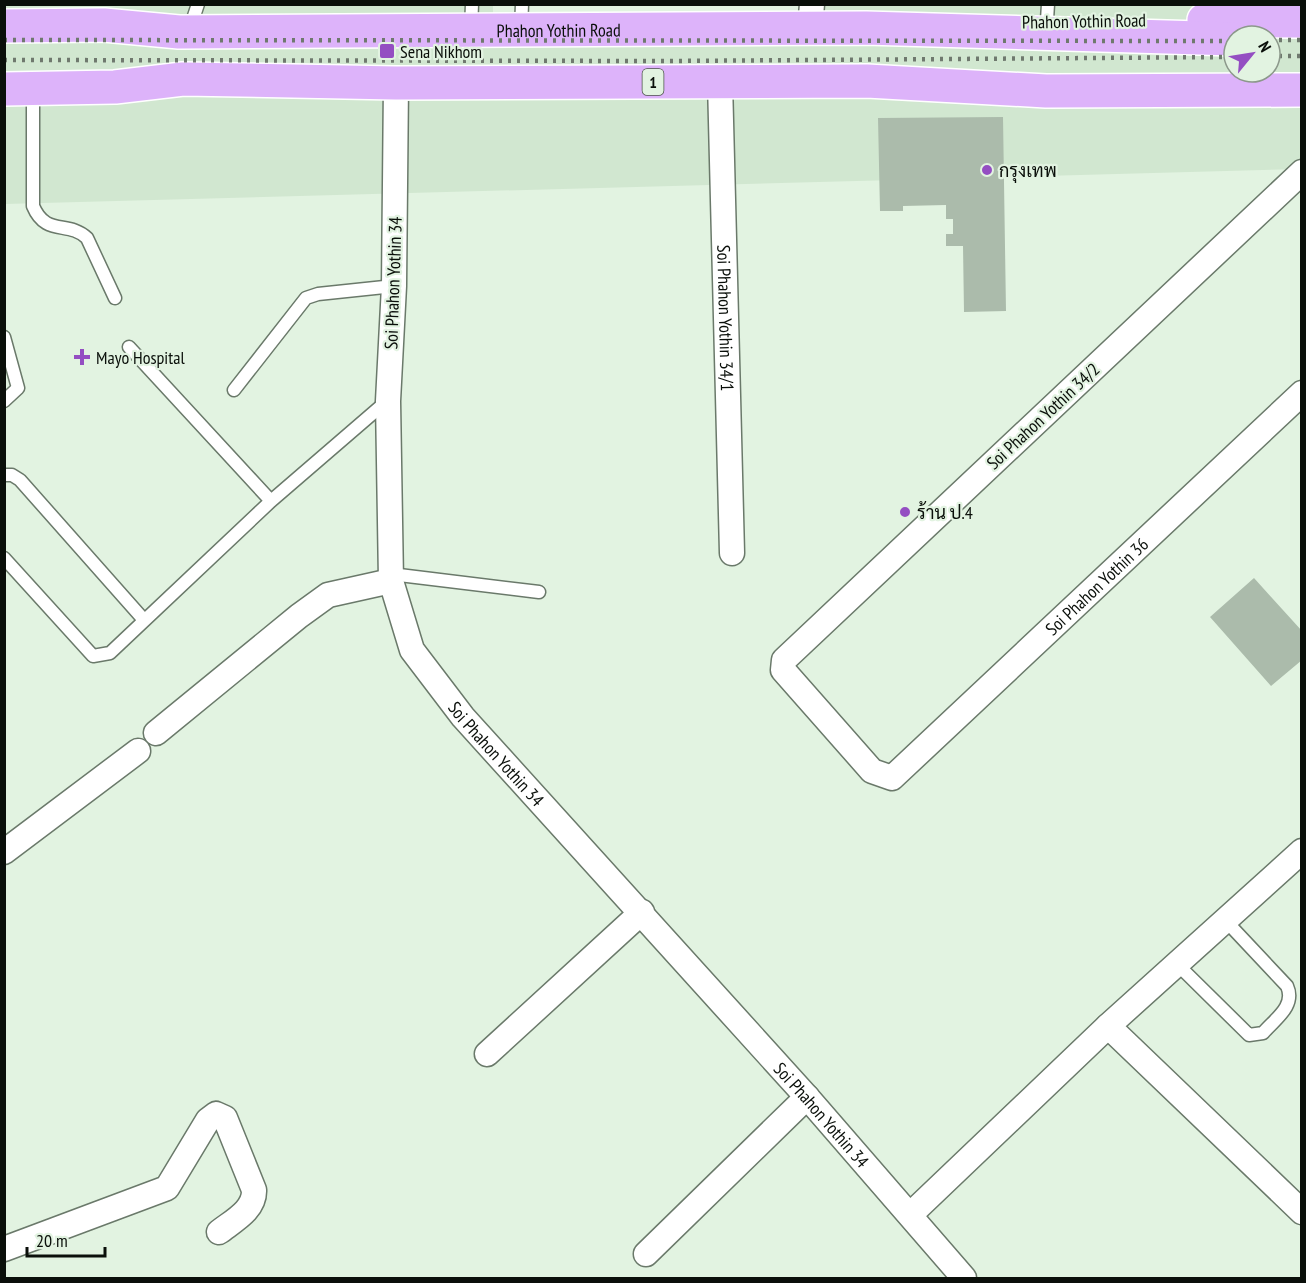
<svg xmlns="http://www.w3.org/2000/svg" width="1306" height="1283" font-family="'PT Sans Narrow',Sarabun,sans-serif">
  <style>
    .built { fill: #d1e7d0; fill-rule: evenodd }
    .building { fill: #abbbab }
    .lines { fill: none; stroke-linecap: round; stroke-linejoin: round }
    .lane-casing { stroke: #6a796a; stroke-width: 15 }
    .street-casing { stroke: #6a796a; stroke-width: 27 }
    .primary-casing { stroke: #fff; stroke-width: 36 }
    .lane { stroke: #fff; stroke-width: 12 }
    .street { stroke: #fff; stroke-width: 24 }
    .primary { stroke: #ddb3fa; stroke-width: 33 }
    .rail { stroke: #6f796e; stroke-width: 4.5; stroke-dasharray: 3 6; stroke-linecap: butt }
    .poi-dot { fill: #944ec2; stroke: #e2f3e1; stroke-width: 2 }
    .labels { text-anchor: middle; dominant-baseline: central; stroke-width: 4.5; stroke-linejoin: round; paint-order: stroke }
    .shield { fill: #e2f3e1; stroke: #4b534a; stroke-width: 1.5 }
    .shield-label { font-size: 16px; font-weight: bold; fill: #0a0f0a }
    .street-label { font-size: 18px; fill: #0a0f0a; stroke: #e2f3e1 }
    .poi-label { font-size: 18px; fill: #0a0f0a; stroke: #e2f3e1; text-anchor: start }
  </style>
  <rect width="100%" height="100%" fill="#e2f3e1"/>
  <path class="built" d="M493 4V13L794 16 819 4 1301 5V169L5 204 4 5ZM1234 36H1270V72H1234Z"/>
  <path class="building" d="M1003 117 1006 311 964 312 963 246H946V234H953V219H946V205L903 206V211H880L878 118Z
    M1254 578 1302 631V660L1271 686 1210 617Z"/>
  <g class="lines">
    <defs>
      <path id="lane" d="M1047 20 1048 4
        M195 29 193 19 198 4
        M471 29 472 4
        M521 29 522 4
        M33 90V206C46 237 68 220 87 238L115 298
        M4 337 18 388 4 401
        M129 347 271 501
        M234 390 306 298 318 294 394 286
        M4 475H12L20 480 144 620
        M4 558 93 656 110 653 271 501 387 401
        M391 574 539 592
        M1177 964 1249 1035 1263 1033C1275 1019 1296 1006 1287 986L1225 920"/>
      <g id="street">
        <path d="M810 28 812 4"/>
        <path id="s1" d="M720 82 732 553"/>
        <path id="s2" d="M396 83 394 286 388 401 391 581 412 650 463 717 807 1097 964 1278"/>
        <path id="s3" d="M1302 172 784 660 783 670 872 771 892 778 1302 393"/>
        <path d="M156 733 299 616 328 595 391 581"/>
        <path d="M4 852 138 751"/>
        <path d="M1108 1026 1302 1212"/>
        <path d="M487 1054 642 912"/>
        <path d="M911 1214 1108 1026 1302 851"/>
        <path d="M4 1249 167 1188 208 1120 216 1114 225 1118 254 1190C255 1210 233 1221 219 1232"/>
        <path d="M646 1254 807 1097"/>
      </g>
      <g id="primary">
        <path d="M1204 20 1302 21"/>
        <path id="s4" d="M4 26 104 25 179 32 866 28 1234 39"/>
        <path d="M4 89 115 87 183 79 396 83 867 81 1046 91 1302 90"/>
      </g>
    </defs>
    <use href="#lane" class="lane-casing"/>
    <use href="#street" class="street-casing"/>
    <use href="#primary" class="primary-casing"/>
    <use href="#lane" class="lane"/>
    <use href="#street" class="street"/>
    <use href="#primary" class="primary"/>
    <path class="rail" d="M4 40 1234 41
      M1270 40H1302
      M1270 56H1302
      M4 60 670 61 1234 57"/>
  </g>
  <g class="poi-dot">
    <rect x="379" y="43" width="16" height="16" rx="3"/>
    <circle cx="987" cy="170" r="6"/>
    <path d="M79 348h6v6h6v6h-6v6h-6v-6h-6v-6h6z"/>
    <circle cx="905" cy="512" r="6"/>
  </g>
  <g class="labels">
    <rect class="shield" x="642.5" y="69" width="21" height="26" rx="4.5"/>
    <g class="shield-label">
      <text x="653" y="82">1</text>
    </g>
    <g class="street-label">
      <text transform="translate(1084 21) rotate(-1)">Phahon Yothin Road</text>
      <text stroke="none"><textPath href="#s4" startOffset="555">Phahon Yothin Road</textPath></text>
      <text transform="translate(393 283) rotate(-88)">Soi Phahon Yothin 34</text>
      <text stroke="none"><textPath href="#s1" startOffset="236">Soi Phahon Yothin 34/1</textPath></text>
      <text transform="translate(1043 416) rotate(-43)">Soi Phahon Yothin 34/2</text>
      <text stroke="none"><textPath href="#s3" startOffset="1158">Soi Phahon Yothin 36</textPath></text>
      <text stroke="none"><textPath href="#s2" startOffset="704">Soi Phahon Yothin 34</textPath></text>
      <text stroke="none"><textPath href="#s2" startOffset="1190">Soi Phahon Yothin 34</textPath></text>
    </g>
    <g class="poi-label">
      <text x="400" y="51">Sena Nikhom</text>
      <text x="999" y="170">กรุงเทพ</text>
      <text x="96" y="357">Mayo Hospital</text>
      <text x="917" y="512">ร้าน ป.4</text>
    </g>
  </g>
  <rect width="1306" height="1283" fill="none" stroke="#0a0f0a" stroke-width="12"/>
  <g transform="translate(1252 54) rotate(60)"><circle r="28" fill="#e2f3e1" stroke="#8c988b" stroke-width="1.5"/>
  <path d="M0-4.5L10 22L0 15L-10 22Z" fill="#944ec2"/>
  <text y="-9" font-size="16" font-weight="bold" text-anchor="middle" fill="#0a0f0a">N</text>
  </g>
  <path d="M27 1247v9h78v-9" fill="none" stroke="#0a0f0a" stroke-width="3"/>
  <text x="36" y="1247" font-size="18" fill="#0a0f0a" stroke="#e2f3e1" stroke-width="4.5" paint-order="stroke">20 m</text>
</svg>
